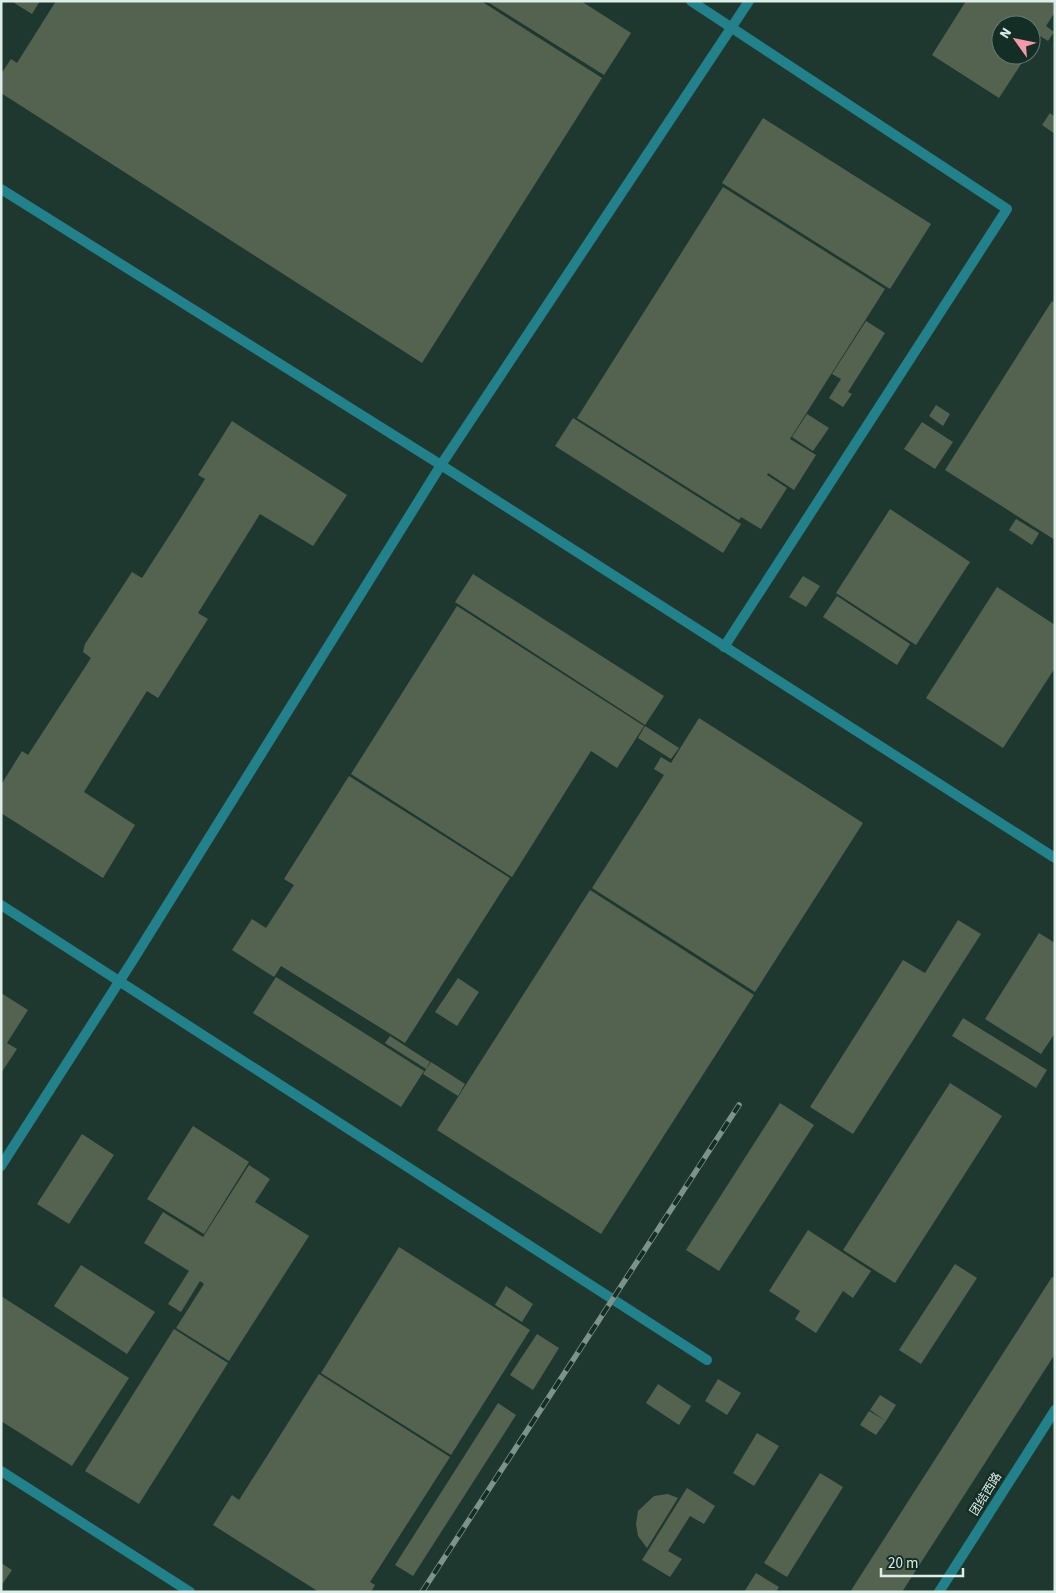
<svg xmlns="http://www.w3.org/2000/svg" width="1056" height="1593" font-family="'Source Sans 3','Noto Sans SC',sans-serif">
  <style>
    .building { fill: #546350 }
    .lines { fill: none; stroke-linecap: round; stroke-linejoin: round }
    .service { stroke: #22818a; stroke-width: 10 }
    .minor { stroke: #22818a; stroke-width: 10 }
    .tertiary { stroke: #22818a; stroke-width: 10 }
    .rail-casing { stroke: #7d928b; stroke-width: 5.5 }
    .rail { stroke: #142e26; stroke-width: 4; stroke-dasharray: 11; stroke-linecap: butt }
    .labels { text-anchor: middle; dominant-baseline: central; stroke-width: 5; stroke-linejoin: round; paint-order: stroke }
    .street-label { font-size: 12px; fill: #ddede7; stroke: #142e26 }
  </style>
  <rect width="100%" height="100%" fill="#1e3830"/>
  <path class="building" d="M11 1H40L32 14Z
    M56 1H481L602 78 422 363 1 93V74L11 59 17 63Z
    M486 1H581L631 33 604 75Z
    M966 1H1055V12L1046 26 1054 32 1048 41 1040 36 1031 49V25H1001V55H1027L999 98 932 55Z
    M1050 113 1055 117V134L1042 125Z
    M763 118 931 224 890 289 722 183Z
    M723 187 885 289 790 439 816 455 794 490 768 473 767 475 787 488 761 529 741 517 739 520 577 418Z
    M1052 301 1055 303V540L945 470Z
    M866 321 885 333 848 392 852 394 843 407 829 398 841 379 832 374Z
    M936 405 950 414 943 426 929 416Z
    M807 414 829 428 813 451 792 437Z
    M573 418 741 524 723 553 555 446Z
    M232 421 347 495 313 546 260 514 198 613 208 619 158 698 147 691 115 742 84 792 135 825 103 878 1 813V785L22 751 28 755 91 658 83 652 85 644 132 572 142 578 180 519 205 479 198 475Z
    M922 422 953 442 935 469 904 449Z
    M890 509 970 562 916 645 836 593Z
    M1016 519 1039 533 1032 545 1009 530Z
    M473 574 664 696 645 725 455 602Z
    M803 576 820 586 806 607 789 597Z
    M997 587 1055 625V668L1003 748 926 698Z
    M837 596 910 644 897 665 823 617Z
    M457 606 644 726 617 768 591 751 512 877 351 774Z
    M699 718 863 823 755 992 592 888 664 775 654 769 661 757 671 763Z
    M645 726 679 748 671 759 638 738Z
    M349 776 510 878 405 1043 281 966 274 977 232 950 252 919 266 928 294 885 284 879Z
    M590 890 754 995 601 1234 437 1130Z
    M958 920 981 934 853 1134 810 1107 903 960 925 973Z
    M1039 933 1055 943V1033L1041 1054 985 1019Z
    M276 977 424 1071 401 1107 253 1013Z
    M458 978 479 992 457 1026 435 1012Z
    M1 993 28 1010 7 1043 17 1049 1 1073Z
    M963 1018 1047 1070 1036 1088 952 1036Z
    M390 1036 430 1062 426 1069 385 1043Z
    M431 1062 465 1084 458 1096 423 1074Z
    M950 1083 1002 1116 895 1283 843 1250Z
    M780 1103 814 1125 719 1271 686 1250Z
    M193 1126 249 1162 204 1234 147 1199Z
    M82 1134 114 1155 69 1224 37 1204Z
    M249 1165 270 1179 255 1202 309 1236 229 1361 176 1328 204 1284 200 1281 181 1312 168 1304 189 1271 144 1243 163 1212 203 1237Z
    M808 1230 871 1271 853 1298 843 1291 816 1333 795 1319 800 1311 769 1291Z
    M399 1247 530 1330 451 1455 321 1373Z
    M955 1264 977 1278 921 1364 899 1350Z
    M81 1265 155 1312 127 1354 54 1306Z
    M1052 1277 1055 1278V1354L902 1592H850Z
    M506 1286 533 1304 522 1322 495 1305Z
    M1 1296 129 1378 72 1466 1 1421Z
    M174 1329 228 1363 139 1504 85 1471Z
    M537 1334 559 1348 533 1390 510 1375Z
    M319 1374 450 1457 370 1582 375 1585 371 1592H319L213 1525 232 1495 239 1500Z
    M718 1379 741 1393 727 1415 705 1401Z
    M658 1384 691 1406 679 1425 646 1403Z
    M880 1395 896 1405 886 1421 870 1410Z
    M498 1403 516 1415 413 1576 395 1565Z
    M869 1411 886 1421 876 1435 860 1425Z
    M757 1433 779 1446 754 1486 733 1473Z
    M820 1473 843 1487 787 1577 764 1563Z
    M687 1488 715 1506 704 1524 690 1516 668 1551 682 1559 670 1577 642 1560Z
    M668 1494 678 1498 647 1548 638 1536 636 1524 638 1511 654 1496Z
    M1 1563 12 1570 1 1586Z
    M756 1573 779 1587 776 1592H744Z"/>
  <g class="lines">
    <path class="service" d="M691 1 1007 209 724 647
      M1 905 707 1360
      M1 1471 190 1592"/>
    <path class="minor" d="M1 189 441 465 1055 858
      M1 1166 133 960 441 465 749 1"/>
    <path class="tertiary" d="M939 1592 1055 1410"/>
    <defs>
      <path id="rail" d="M422 1592 739 1105"/>
    </defs>
    <use href="#rail" class="rail-casing"/>
    <use href="#rail" class="rail"/>
  </g>
  <g class="labels">
    <g class="street-label">
      <text transform="translate(986 1494) rotate(-58)">团结西路</text>
    </g>
  </g>
  <rect width="1056" height="1593" fill="none" stroke="#ddede7" stroke-width="5"/>
  <g transform="translate(1016 40) rotate(303)"><circle r="24" fill="#142e26" stroke="#647a73"/>
  <path d="M0-4L9 19L0 12L-9 19Z" fill="#f39aa8"/>
  <text y="-8" font-size="14" font-weight="bold" text-anchor="middle" fill="#ddede7">N</text>
  </g>
  <path d="M881 1568v8h82v-8" fill="none" stroke="#ddede7" stroke-width="2.5"/>
  <text x="888" y="1568" font-size="15" fill="#ddede7" stroke="#142e26" stroke-width="4" paint-order="stroke">20 m</text>
</svg>
